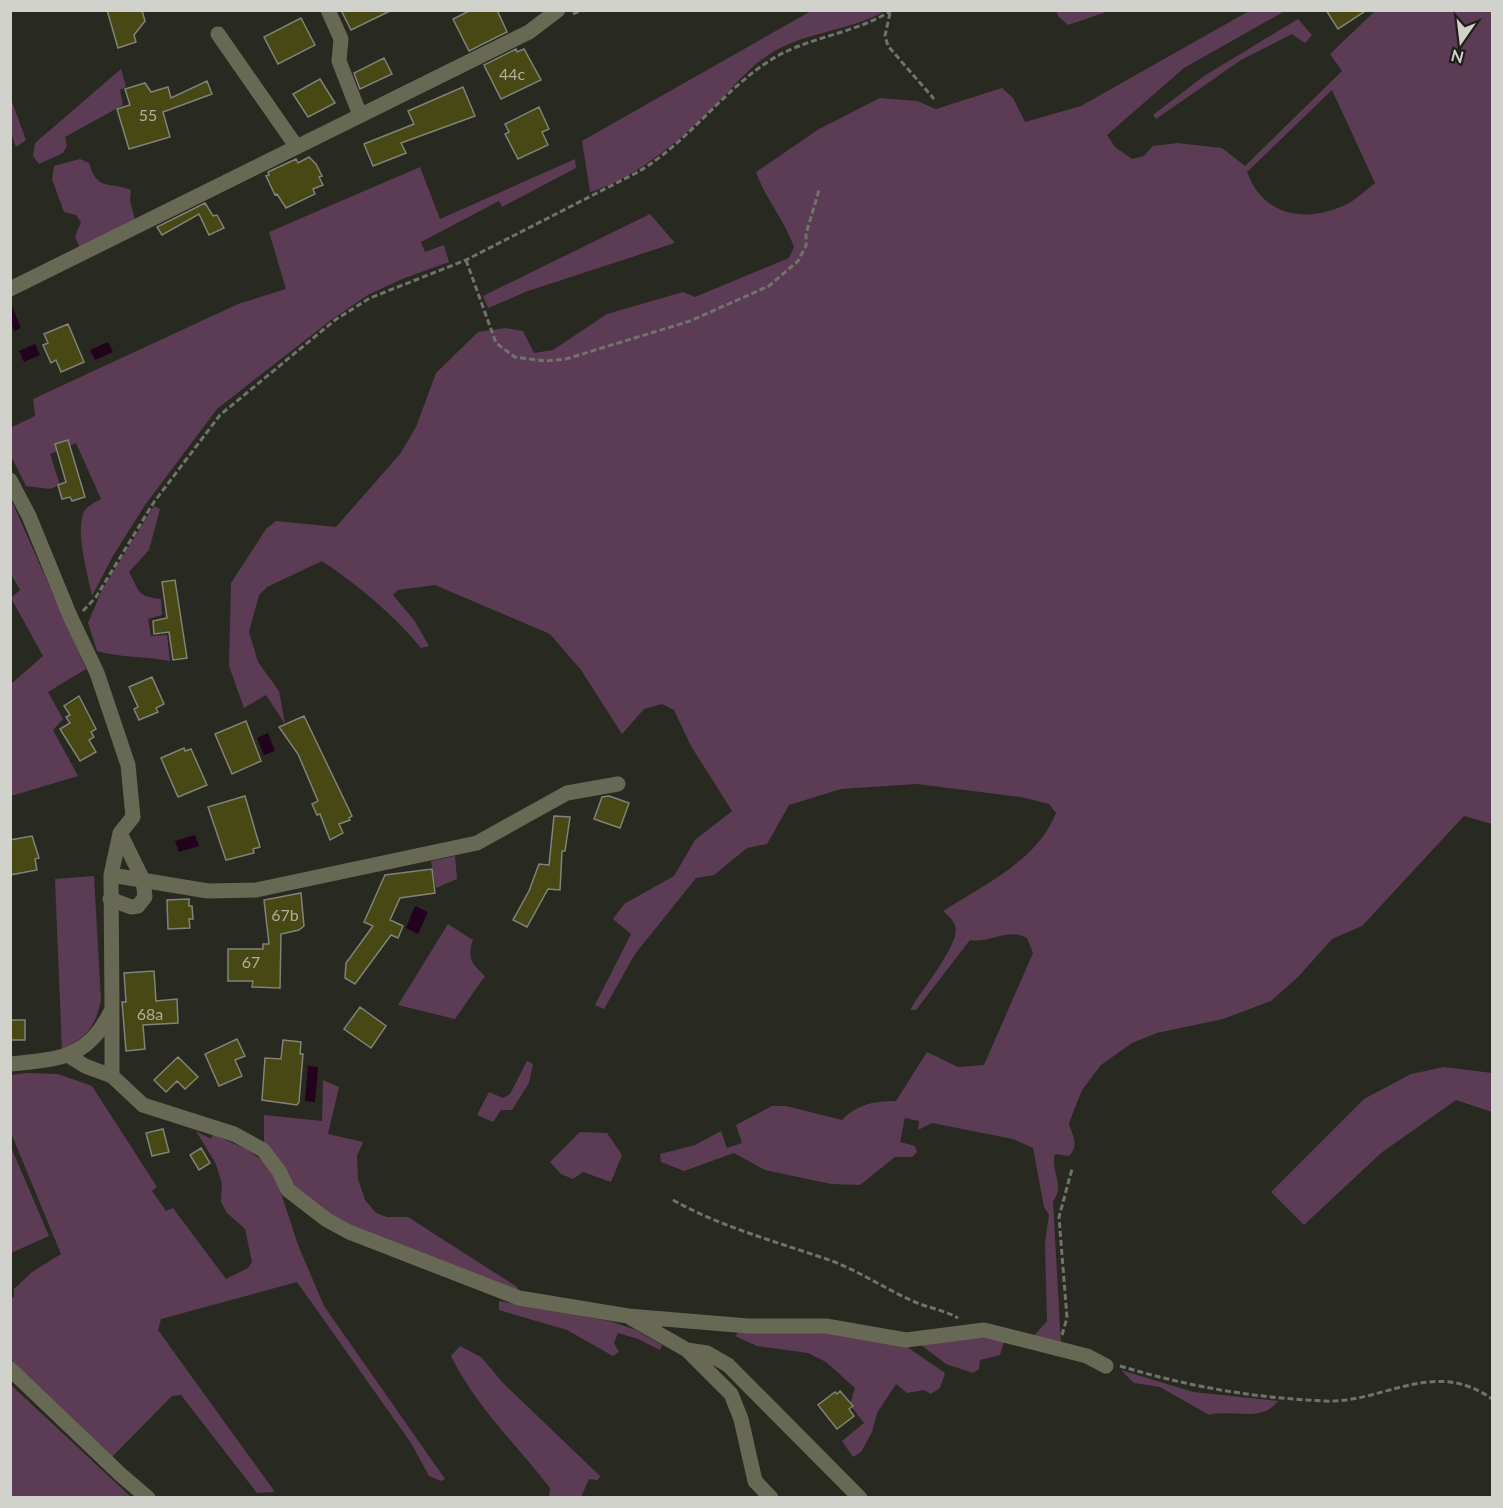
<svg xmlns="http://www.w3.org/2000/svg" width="1503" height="1508" font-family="Lato,sans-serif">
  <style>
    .green { fill: #5c3c54; fill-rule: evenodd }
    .water { fill: #22021d }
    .building { fill: #474814; stroke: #818278; stroke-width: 1.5 }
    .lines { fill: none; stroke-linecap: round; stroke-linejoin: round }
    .path { stroke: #71726b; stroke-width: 3; stroke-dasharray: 6 3; stroke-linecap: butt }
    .minor { stroke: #686954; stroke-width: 15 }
    .labels { text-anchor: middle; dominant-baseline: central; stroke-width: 4.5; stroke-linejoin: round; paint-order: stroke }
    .number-label { font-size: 16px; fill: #aeb09e }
  </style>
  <rect width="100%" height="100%" fill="#282921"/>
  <path class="green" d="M811 11H885C847 32 803 32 770 54 749 67 733 87 717 104 684 137 635 179 590 192L582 141Z
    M1056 11 1057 10 1109 11 1068 25 1059 17Z
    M1249 11H1285L1184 68 1107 135 1115 147 1132 159 1144 156 1153 146 1177 143 1222 148 1245 166 1342 71 1330 54 1375 11H1492V824L1464 816 1362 926 1332 939 1298 977 1271 1001 1223 1019 1157 1033 1132 1043 1101 1065 1082 1090 1069 1123C1072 1136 1080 1144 1069 1156L1055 1154C1050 1172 1066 1185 1053 1201L1061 1345 1033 1337 1047 1321 1045 1243 1049 1215 1044 1207 1033 1148 1013 1139 932 1123 918 1130 919 1121 905 1118 900 1142 915 1146 917 1152 912 1157H895L860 1185 831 1184 765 1170 734 1153 684 1171 661 1162 660 1154 695 1145 721 1131 727 1148 742 1143 736 1125 772 1106H786L842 1120C858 1104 874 1101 896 1101L927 1052 958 1067 984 1065 1033 953 1027 938C1008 927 989 944 970 940L916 1010H910C921 991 954 951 956 931 956 922 949 916 943 911 985 884 1037 861 1056 813L1049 804 1021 797 917 784 841 789 789 805 767 844 747 848 714 875 696 878 635 954 604 1009 595 1005 631 934 613 919 624 904 674 876 695 840 732 811 691 746 674 710 662 704 644 709 622 734 581 670 550 634 435 585 398 590 393 595 414 620 429 646 421 648C392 613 359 586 322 561L267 587 259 595 249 632 258 662 279 691 285 724 266 695 244 708 229 666 231 583 266 529 276 521 336 527 400 454 416 427 436 373 478 332 505 328 523 331 534 353 553 350 607 314 683 292 695 297 789 258 794 247C784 219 766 200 756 172L819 129 880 98 917 101 936 109 1002 88 1013 98 1025 122 1081 106ZM1332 90 1375 183C1367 189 1358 198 1349 203 1308 224 1264 218 1247 172Z
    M1298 19 1312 35 1305 43 1292 34 1241 60 1156 119 1153 115 1204 76Z
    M121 69 126 87 120 90 123 105 65 137 67 146 63 153 39 164 33 156 35 143Z
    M11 99 26 140 16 147 11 133Z
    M80 159 89 163C97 192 110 181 131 190L130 201 135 219 80 248 75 237 81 222 76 215 64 212 52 179 54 166Z
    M575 159 576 168 502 207 499 201 421 242 425 252 444 245 449 262 402 279 368 295 331 320 217 409 145 505 113 556 92 596C88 575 76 535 83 514 86 506 94 503 101 499L76 443 50 454 60 485 50 489 26 486 11 456 12 427 35 416 33 399 238 304 286 289 269 232 420 167 440 219Z
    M650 214 675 243 528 291 488 308 483 296Z
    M10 497 86 669 48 692 63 719 53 730 78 776 11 796V684L43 656 11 598 20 590 11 574Z
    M154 506 160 509 149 550 129 572C140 591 135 596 161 599L162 615 148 619 151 636 167 635 170 661C145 656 121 658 97 651L88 623 102 590Z
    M455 856 457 879 436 888 431 861Z
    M94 876 101 1000C95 1029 86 1036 62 1051L55 879Z
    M448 924 473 940C467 958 471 963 485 976L455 1019 398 1005Z
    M527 1061 533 1064 529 1083 512 1110H501L493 1122 477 1115 489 1092 503 1098 510 1094Z
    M1444 1067 1492 1073V1112L1456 1100 1381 1153 1304 1225 1271 1192 1364 1099 1411 1074Z
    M27 1073 58 1074 92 1086 157 1187 152 1191 166 1211 173 1208 226 1279 248 1268 252 1262 245 1229 227 1213 221 1202 222 1184 216 1164 196 1131 211 1139 213 1134 248 1150 264 1162 275 1175 298 1245 324 1306 445 1479 441 1481 429 1476 411 1443 297 1282 161 1319 158 1330 275 1492 257 1493 181 1395 172 1396 111 1458 11 1364 10 1299 14 1297V1289L32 1272 61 1254 11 1133 10 1075Z
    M323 1080 339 1087 328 1134 363 1142 357 1156 358 1179 365 1200 376 1213 387 1217H408L517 1287 519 1292 351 1227 295 1193 264 1148V1115L322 1121Z
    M580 1132 607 1133 622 1155 611 1182 583 1172 573 1179 561 1174 550 1162Z
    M11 1147 49 1236 11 1253H10Z
    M499 1301 609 1321 634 1329 662 1345 660 1350 638 1339 618 1333 614 1343 619 1352 613 1356 567 1330 499 1310Z
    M817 1332 907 1347 945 1373 940 1388 931 1394 924 1390 907 1393 896 1384 877 1413 872 1432 861 1452 853 1457 842 1441 864 1423 850 1405 855 1388 826 1362 808 1353 757 1346 735 1336 738 1333Z
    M970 1335 1004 1342 1000 1355 980 1360 979 1369 973 1373 946 1364 920 1344Z
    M460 1346 481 1357 504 1384 600 1476 598 1480 589 1479 581 1497H549L550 1488C516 1444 476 1407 451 1356Z
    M1121 1370 1193 1392 1278 1401C1262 1423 1231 1409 1209 1415L1160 1387 1134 1383Z
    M11 1385 131 1497H11Z"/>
  <path class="water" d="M11 304 21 328 14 331 11 322Z
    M108 342 113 352 95 360 90 350Z
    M35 344 40 355 24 362 19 351Z
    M268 733 275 751 264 755 257 738Z
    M195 835 199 846 179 852 175 841Z
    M415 906 428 912 418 934 406 928Z
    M308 1066 318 1067 315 1102 305 1101Z"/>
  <path class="building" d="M107 10H142L145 21 134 35 136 42 118 48Z
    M341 10H392L351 30Z
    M471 10H497L507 32 469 51 453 19Z
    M1326 10H1367L1338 29Z
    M301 18 315 45 278 64 264 37Z
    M516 49 517 52 524 49 541 80 501 99 484 65Z
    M384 58 392 74 360 89 354 73Z
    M320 79 335 103 308 117 293 94Z
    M207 81 212 94 163 112 170 137 129 149 117 109 130 105 125 89 145 83 151 92 168 87 171 98Z
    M463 87 475 116 401 143 406 153 373 166 364 144 414 124 408 111Z
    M539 107 549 129 542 132 548 145 518 159 505 134 509 132 505 124Z
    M309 157 316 164 322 176 319 177 323 185 313 189 315 194 286 208 277 194 275 195 266 176 269 175 268 172 296 159 298 163Z
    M205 203 213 216 217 215 224 228 209 235 199 214 162 235 157 227Z
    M68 324 84 362 61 372 56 360 51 363 43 345 48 343 44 334Z
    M68 440 85 497 72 501 70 497 62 499 58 485 66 482 55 444Z
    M175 580 187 658 173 660 169 632 154 634 153 621 167 618 162 582Z
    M152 677 164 704 156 708 158 712 139 720 134 709 138 707 129 687Z
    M79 696 96 729 91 732 94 737 89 740 96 752 80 761 60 729 70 723 66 717 70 715 64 706Z
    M304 716 352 816 349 818 350 820 339 824 343 833 330 840 320 814 317 815 312 804 318 801 298 754 279 727Z
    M246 721 261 761 232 774 215 734Z
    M184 748 185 751 191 749 207 785 178 797 161 758Z
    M245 796 260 847 253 849 254 853 226 860 208 807Z
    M609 796 629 803 620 828 594 819 602 797Z
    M554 816 570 817 565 851H562L560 890 548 889 527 927 513 920 529 891 539 864 549 865Z
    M32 836 39 858 35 859 37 870 10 875V840Z
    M432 869 435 893 400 898 390 920 403 926 398 938 391 935 355 984 345 978 346 963 373 926 364 922 385 875Z
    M301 893 304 926 299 930 281 934 280 988 252 987 253 981H228V949H263V944H269L264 900Z
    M189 899V906H192L193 919H189L190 928 168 929 167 900Z
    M154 971 156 1001 177 999 178 1023 143 1025 145 1049 126 1051 122 1002H126L124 973Z
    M360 1007 386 1026 371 1048 344 1029Z
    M10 1020H25V1040H10Z
    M237 1039 245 1056 235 1060 242 1076 219 1086 205 1054Z
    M283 1040 301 1042 300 1054H303L299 1102 297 1105 262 1100 265 1058 281 1059Z
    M178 1057 198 1077 185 1089 177 1081 166 1092 154 1080Z
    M163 1129 169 1152 152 1156 146 1133Z
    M201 1148 210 1163 199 1170 190 1155Z
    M840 1391 853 1406 849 1409 854 1416 837 1429 818 1405 835 1392 837 1394Z"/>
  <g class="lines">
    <path class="path" d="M890 13 885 36 888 46 934 99
      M573 14 582 10
      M466 260 496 343 515 357 545 361 566 359 690 321 769 286 798 261 806 246V234L819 190
      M83 611 96 597 154 502 220 415 335 320 370 298 466 260 636 173C687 144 720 93 769 61 808 36 853 35 892 10
      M673 1200C723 1228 778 1242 832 1261 861 1272 887 1290 915 1302 929 1308 944 1310 958 1318
      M1062 1335 1067 1318 1059 1217 1072 1169
      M1120 1366C1186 1386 1254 1398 1324 1401 1382 1404 1434 1357 1492 1399"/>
    <path class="minor" d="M328 10 341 39 339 61 360 115
      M218 34 296 146
      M10 289 529 32 558 10
      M10 480 29 516 70 616 97 673 128 765 133 817 120 833 111 875 112 1009C89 1059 59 1059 10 1064
      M111 875 208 891 256 890 477 843 567 793 618 784
      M110 899 131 907 138 906 145 897 143 880 120 833
      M112 1012V1076
      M69 1056 85 1066 112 1076 143 1105 234 1134 263 1150 279 1171 288 1190 327 1220 349 1232 519 1298 628 1316 748 1326H826L906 1340 984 1330 1087 1356 1106 1366
      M631 1318 687 1350 731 1394 741 1419 755 1481 771 1498
      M687 1350 707 1353 728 1365 860 1498
      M10 1369 120 1474 148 1498"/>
  </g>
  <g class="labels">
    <g class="number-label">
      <text x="512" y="73">44c</text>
      <text x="148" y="114">55</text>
      <text x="285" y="914">67b</text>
      <text x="251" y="961">67</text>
      <text x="150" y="1013">68a</text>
    </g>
  </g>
  <rect width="1503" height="1508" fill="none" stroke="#d1d2cc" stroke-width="24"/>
  <g transform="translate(1461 42) rotate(194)" stroke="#1f1f17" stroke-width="4.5" paint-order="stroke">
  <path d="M0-4.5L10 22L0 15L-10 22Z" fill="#d1d2cc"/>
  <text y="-9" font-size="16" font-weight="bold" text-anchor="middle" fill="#d1d2cc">N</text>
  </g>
</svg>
